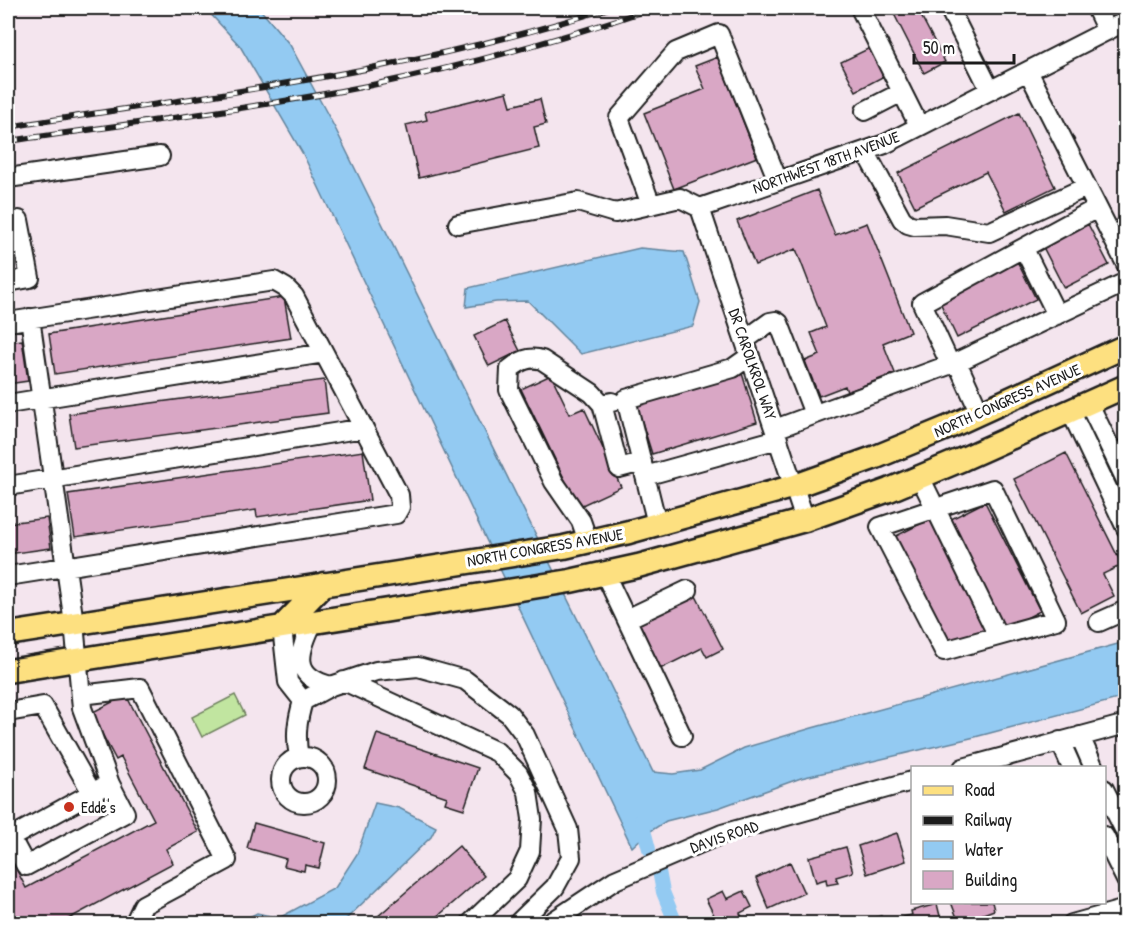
<svg xmlns="http://www.w3.org/2000/svg" width="1133" height="931" font-family="'Patrick Hand',sans-serif">
  <style>
    .green { fill: #c1e5a0; stroke: #6e805e; stroke-width: 1.5 }
    .water { fill: #93caf2; stroke: #63849c; stroke-width: 1.5 }
    .lines { fill: none; stroke-linecap: round; stroke-linejoin: round }
    .canal { stroke: #93caf2; stroke-width: 14 }
    .building { fill: #d9a7c5; stroke: #1c1c1c; stroke-width: 1.5 }
    .minor-casing { stroke: #1c1c1c; stroke-width: 22 }
    .major-casing { stroke: #1c1c1c; stroke-width: 27 }
    .minor { stroke: #fff; stroke-width: 18 }
    .major { stroke: #fde080; stroke-width: 22 }
    .rail-casing { stroke: #1c1c1c; stroke-width: 6 }
    .rail { stroke: #fff; stroke-width: 4; stroke-dasharray: 11; stroke-linecap: butt }
    .poi-dot { fill: #c8321e; stroke: #fff; stroke-width: 2 }
    .labels { text-anchor: middle; dominant-baseline: central; stroke-width: 6; stroke-linejoin: round; paint-order: stroke }
    .street-label { font-size: 16px; fill: #1c1c1c; stroke: #fff }
    .poi-label { font-size: 16px; fill: #1c1c1c; stroke: #fff; text-anchor: start }
  </style>
  <rect width="100%" height="100%" fill="#f4e5ee"/>
  <filter id="ink" filterUnits="userSpaceOnUse"><feTurbulence type="fractalNoise" baseFrequency=".0167" numOctaves="2"/><feDisplacementMap in="SourceGraphic" scale="12" xChannelSelector="R" yChannelSelector="G"/><feConvolveMatrix kernelMatrix="1 2 1 2 8 2 1 2 1" color-interpolation-filters="sRGB"/></filter>
  <g filter="url(#ink)">
    <path class="green" d="M235 695 245 715 202 737 192 717Z"/>
    <path class="water" d="M205 8H259L290 45 336 130 653 772 673 774 700 770 744 748 812 728 1125 642V697L975 737 801 778 718 808 666 821 646 834 632 847 303 154 240 46Z
      M640 248 684 252 700 302 693 326 581 354 528 301 496 302 466 307 468 288Z
      M375 803 399 808 436 827 431 837 342 923H237L257 913 279 918 335 888 357 854Z"/>
    <g class="lines">
      <path class="canal" d="M641 819 649 849
        M659 871 663 892 676 924"/>
    </g>
    <path class="building" d="M891 8H917L945 62 924 73Z
      M874 46 888 74 856 91 841 62Z
      M718 57 757 157 674 189 644 113 705 89 695 66Z
      M507 92 511 106 540 99 546 124 534 127 539 148 419 178 406 125 427 120 425 112Z
      M1019 113 1055 187 1006 211 986 172 915 207 898 173Z
      M817 190 835 235 867 223 910 332 883 343 895 373 847 392 845 386 819 396 805 361 820 355 811 333 826 327 796 249 755 265 737 221Z
      M1088 224 1109 265 1064 288 1043 247Z
      M1016 259 1036 299 957 338 938 298Z
      M284 297 291 338 55 374 49 334Z
      M505 321 520 351 489 366 474 336Z
      M22 340 28 381 8 384V342Z
      M741 370 757 422 652 454 636 403Z
      M551 375 570 414 584 408 621 487 578 507 521 389Z
      M324 380 328 413 74 447 69 414Z
      M363 451 370 500 257 517 256 510 75 537 68 494Z
      M1066 453 1122 565 1103 574 1114 596 1081 613 1014 479Z
      M985 502 1040 611 1005 629 949 520Z
      M47 518 51 548 8 554V523Z
      M930 519 985 631 948 648 894 537Z
      M695 594 723 649 707 657 702 648 660 669 637 624Z
      M126 695 198 832 166 849 173 863 59 924H8V853L26 888 154 820 121 757 116 760 91 713Z
      M377 734 478 768 464 809 445 803 447 797 365 769Z
      M254 823 325 843 319 868 305 865 304 871 284 866 286 859 247 848Z
      M897 833 906 861 867 874 858 846Z
      M459 846 484 876 429 924H369Z
      M846 847 853 872 836 877 838 883 827 885 826 879 816 882 809 857Z
      M790 862 804 893 769 909 756 878Z
      M723 891 727 899 744 891 752 907 740 913 744 921 738 924H729L726 917 717 921 706 899Z
      M951 902H992L994 910 959 923Z
      M937 904 942 924H901L899 918 912 915 911 911Z
      M881 916 883 924H852Z"/>
    <g class="lines">
      <defs>
        <path id="minor" d="M860 8 919 126
          M949 8 990 90
          M1096 8 1107 31
          M1028 71 1126 264
          M865 111 902 92
          M865 151 902 219 908 224 915 226 945 225 989 232 1086 187
          M8 178 160 156
          M651 205 619 118 676 52 719 34 778 181
          M700 208 805 520
          M8 222 19 220 30 278 8 282
          M458 224 578 202 615 213 680 198 700 208 885 144 1126 21
          M1024 249 1057 315
          M8 322 274 281 286 288 294 296 399 495 400 507 396 514 8 576
          M745 340 770 322 776 321 779 323 814 414
          M957 362 980 413
          M950 364 922 303 1097 208
          M612 402 602 404 619 468 642 462
          M1088 402 1114 455 1126 449
          M8 404 324 353
          M1070 410 1126 528
          M775 429 957 362 1126 282
          M1114 455 1126 480
          M645 476 778 439
          M920 477 998 636
          M8 486 364 428
          M993 489 1056 620 944 651 880 527Z
          M657 524 626 399 733 368 750 356
          M588 541 581 521 554 482 509 390 510 369C520 361 529 356 542 360L592 393 602 404
          M605 574 682 736
          M627 619 688 590
          M313 622C299 651 290 676 331 686
          M1099 622 1126 610
          M282 627 288 682 303 701
          M344 681 497 752 518 773 528 792 532 819 530 851 517 879 470 924
          M81 695 140 688 227 860 143 905 134 924
          M8 712 43 706 92 793
          M1080 736 1094 768
          M1060 741 1072 768
          M281 780a23 23 0 1 1 46 0a23 23 0 1 1-46 0Z
          M299 757C295 736 297 721 303 701L331 686 376 671 418 667 465 680 509 714 525 735 568 829 571 858 555 887 517 924
          M963 768 1126 724
          M1104 789 1126 833
          M1104 836 1126 880
          M11 838 26 866 125 813 110 784 82 708 74 623 30 318
          M8 839 103 787
          M549 924 615 880 722 834 912 781
          M1072 924 1126 909"/>
        <path id="major" d="M282 627 324 584
          M8 634 564 547 629 532 795 486 876 457 949 427 1126 346
          M8 671 570 581 638 566 805 520 889 490 963 459 1126 386"/>
      </defs>
      <use href="#minor" class="minor-casing"/>
      <use href="#major" class="major-casing"/>
      <use href="#minor" class="minor"/>
      <use href="#major" class="major"/>
      <defs>
        <path id="rail" d="M8 127C209 95 415 71 609 8
          M8 141C129 124 252 109 372 85 468 65 561 39 653 8"/>
      </defs>
      <use href="#rail" class="rail-casing"/>
      <use href="#rail" class="rail"/>
    </g>
  </g>
  <circle class="poi-dot" cx="69" cy="807" r="6"/>
  <g class="labels">
    <g class="street-label">
      <text transform="translate(826 162) rotate(-20)">NORTHWEST 18TH AVENUE</text>
      <text transform="translate(753 364) rotate(71)">DR CAROLKROL WAY</text>
      <text transform="translate(1007 400) rotate(-24)">NORTH CONGRESS AVENUE</text>
      <text transform="translate(545 547) rotate(-10)">NORTH CONGRESS AVENUE</text>
      <text transform="translate(724 836) rotate(-19)">DAVIS ROAD</text>
    </g>
    <g class="poi-label">
      <text x="81" y="807">Edde's</text>
    </g>
  </g>
  <rect width="1133" height="931" fill="none" stroke="#fff" stroke-width="30"/>
  <rect x="15" y="15" width="1103" height="901" fill="none" stroke="#1c1c1c" stroke-width="2" filter="url(#ink)"/>
  <rect x="911" y="766" width="195" height="138" fill="#ffffff" stroke="#a4a4a4" stroke-width="1.5"/>
  <rect x="923" y="786" width="30" height="9" fill="#fde080" stroke="#a4a4a4" stroke-width="1.5"/>
  <text x="965" y="796" font-size="18" fill="#1c1c1c">Road</text>
  <rect x="923" y="816" width="30" height="9" fill="#1c1c1c" stroke="#a4a4a4" stroke-width="1.5"/>
  <text x="965" y="826" font-size="18" fill="#1c1c1c">Railway</text>
  <rect x="923" y="841" width="30" height="18" fill="#93caf2" stroke="#a4a4a4" stroke-width="1.5"/>
  <text x="965" y="856" font-size="18" fill="#1c1c1c">Water</text>
  <rect x="923" y="871" width="30" height="18" fill="#d9a7c5" stroke="#a4a4a4" stroke-width="1.5"/>
  <text x="965" y="886" font-size="18" fill="#1c1c1c">Building</text>
  <path d="M914 54v9h100v-9" fill="none" stroke="#1c1c1c" stroke-width="3"/>
  <text x="923" y="54" font-size="18" fill="#1c1c1c" stroke="#ffffff" stroke-width="4.5" paint-order="stroke">50 m</text>
</svg>
